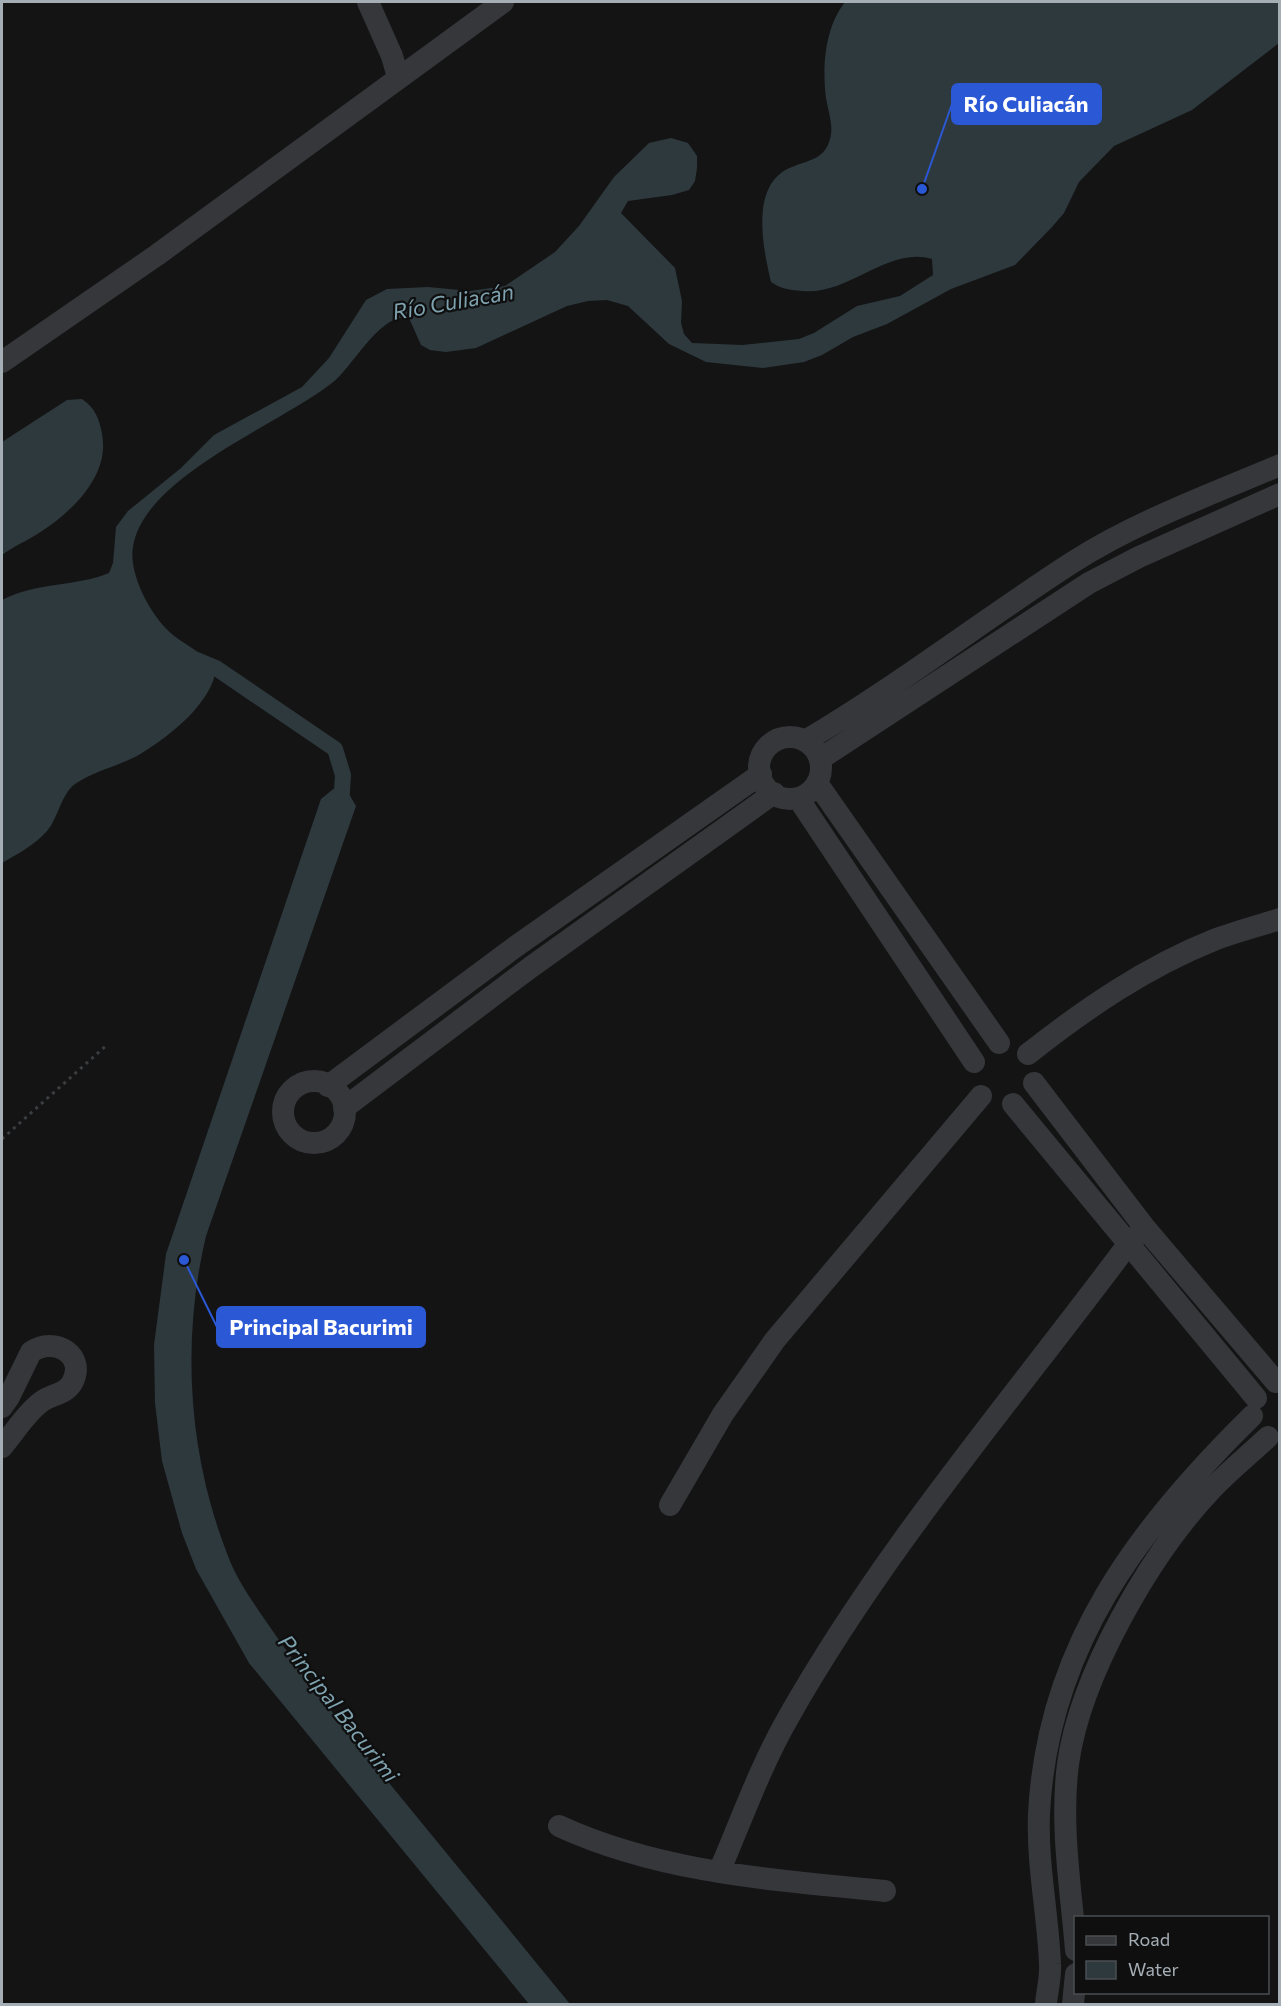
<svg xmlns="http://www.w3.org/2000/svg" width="1281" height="2006" font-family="Commissioner,sans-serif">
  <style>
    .water { fill: #2e393d }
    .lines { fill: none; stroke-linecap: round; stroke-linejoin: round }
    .canal { stroke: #2e393d; stroke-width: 16 }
    .path { stroke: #3b3e41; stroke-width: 3; stroke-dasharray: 3 4.5; stroke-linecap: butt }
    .minor { stroke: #35373a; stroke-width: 22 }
    .labels { text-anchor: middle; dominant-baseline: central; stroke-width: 4.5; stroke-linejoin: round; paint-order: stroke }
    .water-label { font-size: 22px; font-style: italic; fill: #7ea2ae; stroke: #0f0f10 }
    .leader { fill: none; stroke: #2b58d4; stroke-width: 2 }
    .callout-dot { fill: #2b58d4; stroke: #0f0f10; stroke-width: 2 }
    .callout { fill: #2b58d4; stroke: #2b58d4; stroke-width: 2 }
    .callout-label { font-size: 22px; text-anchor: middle; font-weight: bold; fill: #fff }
  </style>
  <rect width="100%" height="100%" fill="#141415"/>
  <path class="water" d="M845 2H1279V43L1192 110 1114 146 1079 182 1064 213 1052 227 1015 265 951 289 887 324 853 337 822 355 804 362 763 368 706 362 669 344 628 306 607 300 588 301 567 306 476 348 446 352 430 350 421 345 409 318C381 311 352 368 332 383 280 424 143 477 133 547 128 574 152 618 173 635 188 647 204 653 216 668 213 702 170 736 142 753 121 766 95 770 75 784 61 794 58 819 47 831 34 846 17 854 2 863V600C36 582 75 587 109 573L113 563 116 527 128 511 181 468 214 435 302 387 329 358 366 300 387 289 428 287 470 291 505 286 555 252 579 226 614 177 649 143 671 138 688 143 697 156V168L695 181 689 190 672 195 628 201 621 213 675 268 682 301 681 323 684 334 692 343 742 345 799 339 814 333 857 306 900 296 933 275 932 259C887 246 849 296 802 291 790 290 781 289 771 282 763 248 749 183 792 167 809 160 825 159 830 139 834 127 828 110 826 98 822 67 825 27 845 2Z
    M82 399C95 408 99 418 102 434 110 474 74 510 42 531 29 540 14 546 2 555V442L67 400Z
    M342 782 356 806 206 1236C181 1341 188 1455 228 1556 238 1583 256 1606 272 1630 302 1674 334 1715 367 1756 435 1839 503 1922 570 2004H529L249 1663 196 1569 182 1533 162 1461 155 1403 154 1345 166 1254 321 799Z"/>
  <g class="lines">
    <path class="canal" d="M197 660 216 668 335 749 343 775 341 806"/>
    <path class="path" d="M2 1139 108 1044"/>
    <path class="minor" d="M368 2 392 56 398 77
      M2 362 157 255 503 2
      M759 768a31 31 0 1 1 62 0a31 31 0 1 1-62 0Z
      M805 741C898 686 983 620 1073 562 1135 522 1212 494 1280 465
      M820 759 1089 583 1139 557 1280 494
      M817 783 999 1043
      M798 798 974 1062
      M1028 1054C1085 1009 1146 967 1214 940 1235 932 1258 926 1280 919
      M283 1112a31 31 0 1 1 62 0a31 31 0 1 1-62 0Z
      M1034 1083 1145 1228 1276 1382
      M328 1086 515 947 761 774
      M1013 1104 1256 1398
      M344 1108 531 967 774 793
      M2 1407 9 1397 31 1352C55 1335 87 1356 72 1383 65 1395 51 1394 41 1402 26 1413 14 1433 2 1447
      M670 1505 723 1414 775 1340 981 1096
      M559 1826C661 1873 775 1880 885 1891
      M719 1872C741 1821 760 1767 788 1718 884 1548 1013 1399 1129 1243L1145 1228
      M1076 1950C1071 1889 1060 1826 1068 1764 1080 1676 1150 1554 1212 1489 1229 1471 1250 1454 1268 1437
      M1046 2004C1047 1991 1051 1977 1050 1964 1048 1914 1037 1865 1039 1814 1047 1648 1138 1528 1252 1416
      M1073 2004 1076 1974"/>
  </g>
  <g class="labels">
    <g class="water-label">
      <text transform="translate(453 301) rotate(-10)">Río Culiacán</text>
      <text transform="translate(339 1708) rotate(52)">Principal Bacurimi</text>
    </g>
  </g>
  <path class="leader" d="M922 189L952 104M184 1260L217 1327"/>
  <g class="callout-dot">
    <circle cx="922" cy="189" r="6"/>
    <circle cx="184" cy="1260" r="6"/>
  </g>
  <g class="callout">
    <rect x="952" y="84" width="149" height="40" rx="6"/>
    <rect x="217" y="1307" width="208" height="40" rx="6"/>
  </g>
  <g class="callout-label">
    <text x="1026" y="112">Río Culiacán</text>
    <text x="321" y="1335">Principal Bacurimi</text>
  </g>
  <rect width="1281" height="2006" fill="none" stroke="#a6aeb5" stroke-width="6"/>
  <rect x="1074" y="1916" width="195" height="78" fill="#0f0f10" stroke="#4b4f52" stroke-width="1.5"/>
  <rect x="1086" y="1936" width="30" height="9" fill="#35373a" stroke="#4b4f52" stroke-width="1.5"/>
  <text x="1128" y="1946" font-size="18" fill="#a6aeb5">Road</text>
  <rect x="1086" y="1961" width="30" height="18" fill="#2e393d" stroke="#4b4f52" stroke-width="1.5"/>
  <text x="1128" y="1976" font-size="18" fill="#a6aeb5">Water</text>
</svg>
